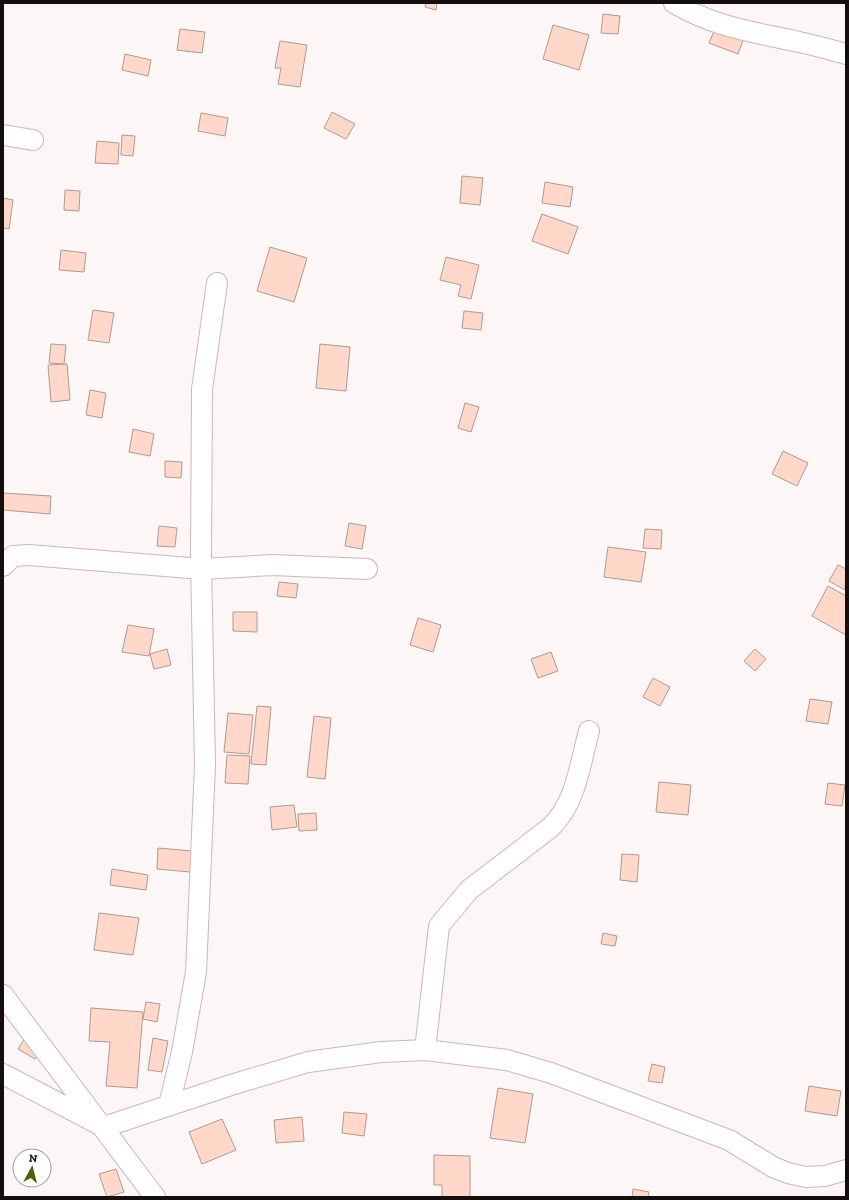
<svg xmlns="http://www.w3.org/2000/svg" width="849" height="1200" font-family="'Zilla Slab',serif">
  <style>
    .building { fill: #ffd8ca; stroke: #af9a92 }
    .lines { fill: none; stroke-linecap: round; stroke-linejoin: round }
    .minor-casing { stroke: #cfb6b5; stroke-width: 22 }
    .minor { stroke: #fff; stroke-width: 20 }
  </style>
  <rect width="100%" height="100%" fill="#fcf6f6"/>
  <path class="building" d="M426 3H437L436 10 425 7Z
    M603 14 620 16 618 34 601 33Z
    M717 24 745 35 738 54 709 43Z
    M553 25 589 35 579 70 543 59Z
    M180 29 205 32 202 53 177 50Z
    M280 41 307 45 300 87 278 84 281 68H275Z
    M125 54 151 60 148 76 122 70Z
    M332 112 355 124 346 139 324 128Z
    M201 113 228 118 225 136 198 131Z
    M122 135 135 136 133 156 121 155Z
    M97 141 119 143 118 164 95 163Z
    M462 176 483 178 480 205 460 203Z
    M545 182 573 187 570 207 542 203Z
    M65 190 80 191 79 211 64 210Z
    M3 198 13 200 9 229 3 228Z
    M542 214 578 227 568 254 532 241Z
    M270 247 307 258 294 302 257 291Z
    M61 250 86 253 84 272 59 270Z
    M446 257 479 265 471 299 458 296 461 285 440 280Z
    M93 310 114 313 109 343 88 340Z
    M464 311 483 313 481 330 462 328Z
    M51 344 66 345 64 364 49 363Z
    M320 344 350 347 346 391 316 388Z
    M67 364 70 400 51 402 48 365Z
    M90 390 106 393 102 418 86 415Z
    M465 403 479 407 471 432 458 428Z
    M133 429 154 434 150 456 129 452Z
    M783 451 808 463 797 486 772 474Z
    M165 461 182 462 181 478 165 477Z
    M3 493 51 496 50 514 3 510Z
    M349 523 366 526 362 549 345 546Z
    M159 526 177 528 175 547 157 546Z
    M645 529 662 530 661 549 643 548Z
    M608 547 646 552 641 582 604 577Z
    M838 565 846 569 845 590 829 581Z
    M279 582 298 584 296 598 277 596Z
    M828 586 846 596V635L812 616Z
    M233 612H257V632L233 631Z
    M418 618 441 625 433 652 410 645Z
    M128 625 154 629 149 656 122 652Z
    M167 649 171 665 154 669 150 654Z
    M755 649 766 659 755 671 744 661Z
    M551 652 558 671 538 678 531 659Z
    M653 678 670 687 660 706 643 697Z
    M810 699 832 702 828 724 806 721Z
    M257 706 271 707 266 765 251 764Z
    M228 713 253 715 249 754 224 752Z
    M314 716 331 718 325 779 307 777Z
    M227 755 250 756 248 784 225 783Z
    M659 782 691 785 688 815 656 812Z
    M828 783 845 785 842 806 825 804Z
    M294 805 297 827 272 830 270 807Z
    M316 813 317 830 299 831 298 814Z
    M158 848 192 851 190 872 157 869Z
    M622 854 639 855 637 882 620 880Z
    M112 869 148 875 146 890 110 885Z
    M99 913 139 918 133 955 94 950Z
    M603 933 617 936 615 946 601 944Z
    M146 1002 160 1004 157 1022 143 1019Z
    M91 1008 143 1012 137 1088 106 1086 110 1042 89 1041Z
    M25 1038 42 1048 35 1059 18 1049Z
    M153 1038 168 1041 162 1072 148 1070Z
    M652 1064 665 1067 662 1083 648 1081Z
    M809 1086 841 1091 837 1116 805 1111Z
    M498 1088 533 1094 525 1143 490 1138Z
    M344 1112 367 1114 364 1136 342 1133Z
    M302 1117 304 1141 276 1143 274 1120Z
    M222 1119 236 1150 202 1164 189 1132Z
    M434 1155 470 1156V1197H442V1185H434Z
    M116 1169 124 1192 107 1197 99 1174Z
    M633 1189 649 1192 648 1197H632Z"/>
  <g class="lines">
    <defs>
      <path id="minor" d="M674 3C714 27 754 32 799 42 815 45 830 50 846 54
        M3 135 33 140
        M3 566 13 556 29 555 202 569 273 565 367 569
        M3 995 155 1197
        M425 1050 439 926 469 890 551 827C576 803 580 764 589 731
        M3 1074 104 1127 231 1085 308 1062 381 1052 425 1050 507 1060 551 1073 729 1140 773 1167 788 1173 806 1177 825 1176 846 1170
        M169 1105 182 1052 196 972 205 765 201 561 202 389 217 283"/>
    </defs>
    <use href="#minor" class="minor-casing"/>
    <use href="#minor" class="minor"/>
  </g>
  <rect width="849" height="1200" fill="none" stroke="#160e0e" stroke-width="8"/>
  <g transform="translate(32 1168) rotate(7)"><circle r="19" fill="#ffffff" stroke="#a29f9f"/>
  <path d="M0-3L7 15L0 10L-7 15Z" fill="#4b610c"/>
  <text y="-6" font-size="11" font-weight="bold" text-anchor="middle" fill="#160e0e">N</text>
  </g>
</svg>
